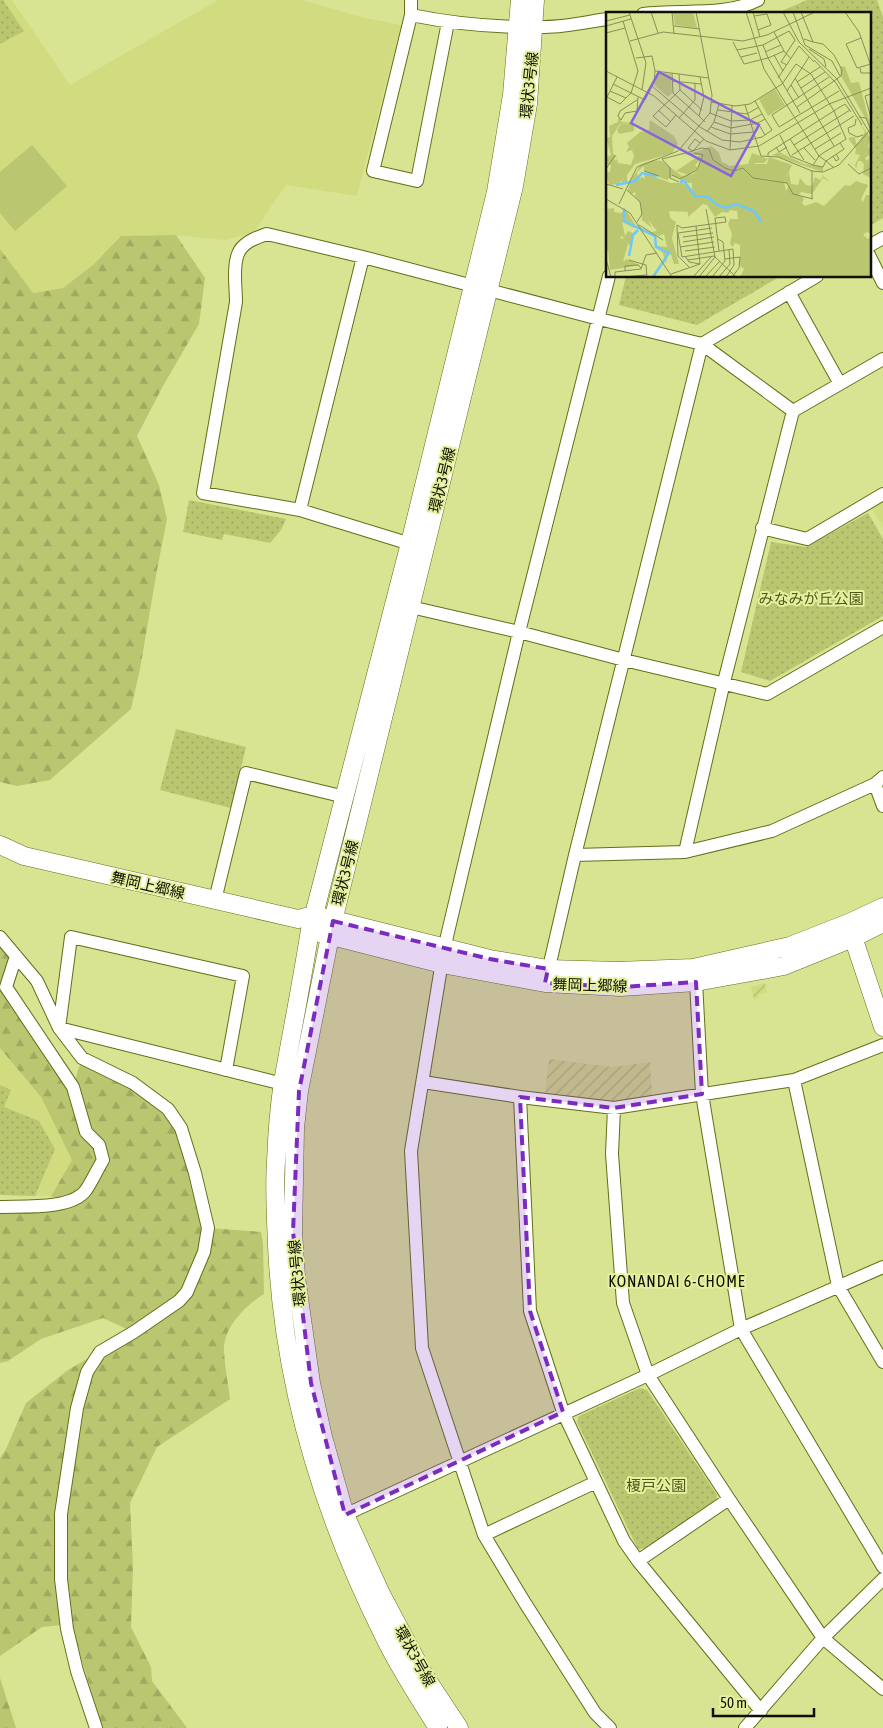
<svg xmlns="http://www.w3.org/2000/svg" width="883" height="1728" font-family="'Asap Condensed','Noto Sans JP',sans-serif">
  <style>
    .built { fill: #d1dc81 }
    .industrial { fill: url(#industrial-furrows) }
    .forest { fill: url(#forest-firs) }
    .park { fill: url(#park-dots) }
    .garden { fill: #bbc670 }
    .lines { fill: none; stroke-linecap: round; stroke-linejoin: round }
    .street-casing { stroke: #666d18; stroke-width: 14 }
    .secondary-casing { stroke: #666d18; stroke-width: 19 }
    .street { stroke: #fff; stroke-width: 12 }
    .secondary { stroke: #fff; stroke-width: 18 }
    .marked { fill: #7b2cbf; fill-opacity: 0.2; stroke: #7b2cbf; stroke-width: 4; stroke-dasharray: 10 6; stroke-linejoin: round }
    .labels { text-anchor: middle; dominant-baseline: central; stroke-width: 4; stroke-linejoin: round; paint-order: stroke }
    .street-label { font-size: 15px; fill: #0e1000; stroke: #e6f19f }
    .park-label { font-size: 15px; fill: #52581a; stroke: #e6f19f }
    .neighbourhood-label { font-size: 16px; letter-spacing: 1px; fill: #0e1000; stroke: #e6f19f }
    .inset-river { fill: none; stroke: #6ec8f9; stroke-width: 2.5 }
    .inset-road { fill: none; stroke: #888f58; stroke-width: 1 }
    .view { fill: #8963de; fill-opacity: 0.15; stroke: #8963de; stroke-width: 2.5 }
    .inset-edge { fill: none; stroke: #0e1000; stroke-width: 2.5 }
  </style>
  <defs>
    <pattern id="industrial-furrows" width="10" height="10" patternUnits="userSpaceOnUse" patternTransform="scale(1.25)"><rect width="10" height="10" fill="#d1dc81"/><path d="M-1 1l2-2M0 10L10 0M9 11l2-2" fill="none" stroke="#b2bc6e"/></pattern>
    <pattern id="forest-firs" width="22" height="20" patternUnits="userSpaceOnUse" patternTransform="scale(1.25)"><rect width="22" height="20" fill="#bbc670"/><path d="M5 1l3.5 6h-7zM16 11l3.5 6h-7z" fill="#a0a95f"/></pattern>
    <pattern id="park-dots" width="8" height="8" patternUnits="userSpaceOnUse" patternTransform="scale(1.25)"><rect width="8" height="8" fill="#bbc670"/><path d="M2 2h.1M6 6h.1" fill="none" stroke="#a0a95f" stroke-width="1.8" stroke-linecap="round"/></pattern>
  </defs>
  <rect width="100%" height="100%" fill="#d9e492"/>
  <path class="built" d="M0 0H12L70 85 218 0H302L361 17 401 25 357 196 286 185 253 233 225 240 176 235 121 236 94 264 63 288 32 293 0 249Z
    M883 503V527L872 509Z
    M0 1048 41 1097 72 1160 51 1196 0 1195Z"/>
  <path class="industrial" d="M765 983 767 993 758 995 759 998 754 999 751 987Z
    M549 1059 612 1067 650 1062 652 1095 614 1102 545 1093Z"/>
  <path class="forest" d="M176 235 205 278 199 324 163 386 137 436 159 485 167 519 157 570 140 669 131 709 50 780 17 786 0 782V249L33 293 63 288 94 264 121 236Z
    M0 937 19 958 6 987 73 1087 82 1058 133 1083 181 1128 208 1228 261 1232 263 1244 264 1294C245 1306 223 1327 224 1352 225 1368 228 1383 230 1399L157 1447 130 1503 133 1567 131 1627 151 1667 152 1681 187 1728H102L71 1624 42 1627 0 1656V1458L6 1449 26 1403 68 1370 133 1332 103 1318 41 1339 8 1361 0 1363V1207L67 1201 51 1196 72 1160 41 1097 0 1048Z
    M0 1678 16 1728H0Z"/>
  <path class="park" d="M0 0H3L24 31 0 44Z
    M807 0H877L883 17V218L869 226V14H775Z
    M626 276H781L697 325 619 305Z
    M189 500 286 519 281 530 270 543 224 534 222 540 183 532Z
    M868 513 883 539V616L770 681 741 672 771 542 806 547Z
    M176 729 246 747 231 808 160 790Z
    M0 1085 11 1090 4 1107 39 1121 55 1149 35 1196 0 1195Z
    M640 1388 647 1390 717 1495 716 1501 646 1548 638 1549 577 1422 579 1416Z"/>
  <path class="garden" d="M32 145 67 186 15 231 0 213V172Z"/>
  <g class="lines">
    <defs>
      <path id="street" d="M411 0V15C455 24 500 28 545 27 566 27 587 22 607 19
        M643 14C679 9 725 17 758 0
        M411 15 373 171 417 181 448 22
        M869 246 883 238
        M869 255 883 283
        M609 276 519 632 444 949 411 1151 422 1348 484 1535 525 1603 595 1713 610 1728
        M789 292 840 384
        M300 510 363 257
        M762 528 807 539 883 494
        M417 546 300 510 203 493 236 302C236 288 232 262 240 250 246 241 258 237 267 234L363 257 599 319 702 344 793 411 883 359
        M402 605 519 632 624 660 767 694 883 627
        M875 784 883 806
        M685 852 724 682 793 411
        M575 855 702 344 817 276
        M215 900 246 773 345 797
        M0 937 37 981 59 1028 283 1084 290 1087
        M547 976 575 855 685 852 772 831 875 784 883 777
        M696 982 702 1094 741 1329 883 1567
        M794 1080 838 1286 883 1362
        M423 1082 520 1097 614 1108 794 1080 883 1045
        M520 1097 530 1311 563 1412 624 1541 638 1561 761 1711
        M614 1108 612 1154 623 1303 648 1375 729 1499 823 1638 883 1689
        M0 1207C23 1206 72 1210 86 1190 92 1181 97 1170 103 1160L99 1145 86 1132 73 1087 6 987 16 956
        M338 1518 648 1375 741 1329 883 1267
        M484 1535 596 1482
        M638 1561 729 1499
        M96 1728 77 1671 67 1629 61 1579V1514L77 1408 87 1372 100 1352 134 1332 179 1301 187 1292 204 1252 208 1228 195 1173 181 1128 168 1109 133 1083 82 1058 59 1028 71 937 243 976 226 1070
        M745 1728 823 1638 883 1579"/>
      <path id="secondary" d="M0 845 24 856 298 919 314 915 490 959 548 969 618 971 693 968 790 946 851 922 883 907
        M850 928 883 1027
        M320 933 442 964 545 983 621 987 696 982 784 966 853 938 883 923
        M438 1728C420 1699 400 1669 385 1638 323 1515 283 1383 277 1245 276 1218 274 1189 276 1162 277 1135 279 1108 283 1082 292 1031 302 981 310 930L410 543 496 192 512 95 520 0
        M459 1728 424 1675 381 1594 345 1515 323 1437 311 1383 296 1277 293 1232 295 1128 299 1091 333 921 514 186 528 104 535 0"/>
    </defs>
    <use href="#street" class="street-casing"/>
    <use href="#secondary" class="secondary-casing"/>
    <use href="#street" class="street"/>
    <use href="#secondary" class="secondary"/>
  </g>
  <path class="marked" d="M333 921 490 959 548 969 545 983 621 987 696 982 702 1094 614 1108 520 1097 530 1311 563 1412 345 1515 311 1383 293 1232 299 1091Z"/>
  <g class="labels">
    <g class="street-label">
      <text transform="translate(529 85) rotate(-84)">環状3号線</text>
      <text transform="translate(442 480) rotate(-76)">環状3号線</text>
      <text transform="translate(345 873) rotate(-76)">環状3号線</text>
      <text transform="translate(148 885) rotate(13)">舞岡上郷線</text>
      <text transform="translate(590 985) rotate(2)">舞岡上郷線</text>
      <text transform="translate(297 1273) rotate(-95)">環状3号線</text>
      <text transform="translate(415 1656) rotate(61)">環状3号線</text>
    </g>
    <g class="park-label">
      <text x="811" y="598">みなみが丘公園</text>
      <text x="656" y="1485">榎戸公園</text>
    </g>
    <g class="neighbourhood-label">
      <text x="677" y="1281">KONANDAI 6-CHOME</text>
    </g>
  </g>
  <g transform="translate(606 12)">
    <rect width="265" height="265" fill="#d9e492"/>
    <path d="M173 140 198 152 217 155V160L166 143ZM13 226 19 227 22 232 17 250 21 247 34 253 4 258 2 237Z" fill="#bbc670"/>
    <path d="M234 54 239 55 245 71 253 70 265 116 235 64ZM12 105 16 110H26L14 112 6 124 7 142 11 144 8 147 10 149 11 146 12 151 25 153 28 144 26 138 20 140 23 135 21 131 34 120 43 118 44 108 68 124 72 132 66 141 29 152 21 163V170H15L18 166 12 172 3 173 0 161 4 160 5 153 0 152V145L5 143 0 125H4L3 114 12 110ZM253 110 265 126 262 134 265 138V148L263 143 259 146 261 149 263 146 265 166 257 162 258 152 255 149H252L250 157 249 153 254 143 249 142 250 137 242 126 249 125 250 132 253 130 259 120ZM105 134 113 141 116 150 124 154 142 152 146 141 162 147 158 151H149L145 158 151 166 178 170 180 179 183 173 178 170 183 160 185 172 192 173 194 166 200 173 206 174 209 165 214 168 217 165 215 162 224 170 217 166 206 182 195 180 193 183 198 186 196 191 199 194 210 190 218 194 239 173 244 174 250 169 262 173 255 187 257 190 260 183H265V222L261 220 257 223 262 227 265 224V265H134L138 257 134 254V233L129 231 127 235 124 232 126 222 122 212 124 207H132L131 199 124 198 122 201 116 200 109 205 101 193 97 192 82 205V200L63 199 64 206 70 210 66 226 73 252H68L65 242 61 244 60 252 57 241 49 234 61 235 58 222 53 224 45 220 51 219 42 208 46 216 36 208 34 190 29 184 30 180 25 182 22 178 24 171 36 165 39 167 38 161 65 171H77L86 179V171L74 170 75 167 66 164 61 168 38 159V154L31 160 32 166 24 170 35 152 47 148 56 149 76 164 87 162 92 158 95 143 72 142 90 140ZM18 195 30 214 28 216 16 210 19 224 22 219 27 221 25 235 16 224 2 237 0 243V197L8 196V200L16 201Z" fill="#bbc670"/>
    <path d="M67 0H87L91 16 69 13ZM51 60 65 62 66 81 62 85 48 73ZM169 77 179 93 162 104 153 87ZM28 111V119L13 122 11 118 15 112ZM94 143 96 146 89 153 92 156 83 163 70 159ZM163 145 186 153 178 170 146 165 144 157 149 152H161Z" fill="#bbc670"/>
    <path class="inset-river" d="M74 170 78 169 89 184 102 185 111 193 120 196 130 192 148 199 155 210M10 173 29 169 36 161 51 164M18 198V209L49 224 50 235 63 241 47 265M23 244 27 223 32 218"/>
    <path class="inset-road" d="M23 0 40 51 36 78M45 0 52 21M66 0 68 22M140 0 158 57 213 144 207 153M147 0 154 25M177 0 193 30 231 67 265 123M187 0 199 33 226 49 234 64M195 0 207 30 198 27M239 0 253 20 265 54M148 4 161 2 165 13 152 18M0 9 24 3M0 14 25 7M68 14 94 17M168 20 178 39M0 21 19 16M255 26 240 32 251 56 265 52M24 29 57 20 137 29 161 23 209 0M127 30 138 52 162 46 157 33M203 37 218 47 220 55M131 38 157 33 183 19 189 28 175 50 181 53M159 40 175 33M168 43 177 59M135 45 151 41M30 46 46 44 49 59M185 47 178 39 162 46 194 101M208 48 230 71 256 113M254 56 255 61H265M0 59 48 84 100 129 124 138 153 134 223 92 265 76M66 61 67 81 93 104M11 65 1 85 14 92 25 81 32 59 17 9M94 65 98 85 93 104 99 110M223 65 166 103 173 115 233 79M172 66 193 34 208 50M189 66 228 134M66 69 95 72M191 70 214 55M7 72 39 88 48 70 49 59 73 62M185 73 193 86M46 74 94 115 116 128 134 130 156 125 166 118 159 107M195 76 219 60M74 78 96 98M4 79 20 86M181 79 203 45M265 82 259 84 265 106M149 89 159 107 152 111 159 123M105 90 129 94 144 92 176 72 190 52 205 62 228 99 240 127 234 131 222 138 217 141 213 144 220 149 238 137 234 131M139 93 155 144 172 145 206 159 217 160 233 153 264 118M191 95 235 64 236 58 228 43 217 32 207 30M52 98 64 109M112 98 141 102 153 95M104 101 125 109 144 108 156 102M70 103 60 115 47 104 74 78 73 62 103 66M253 105 260 106 265 119M73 106 89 88V71M250 107 249 113 242 116 243 121 251 125 257 123M15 108 19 101 31 99 32 85M15 108 12 104 14 99 31 88M108 110 125 116 152 111M105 115 124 122 148 120M101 120 108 110 113 92M174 123 184 144 207 153 217 155 220 149 228 156M184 127 198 148M94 131 89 127 82 136 87 139 95 136 103 137 107 148 119 156 128 159 137 156 147 166 181 171 187 182 207 187M188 133 244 98M170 135 173 140 181 135M198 136 209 148M209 137 235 121M124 138 126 94M186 143 248 104M162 144V141L234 95 239 92 245 100M227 144 230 149 233 147 230 142M242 152 253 162 265 156M0 157 9 143M38 159 53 164M206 159V187M66 163 74 167 91 158 97 143 88 141M73 170 64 166V156L56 147 87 139 98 127M0 172 17 177M21 178 34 190 36 202 31 210M0 187 24 201 66 265M13 192 31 155 72 139 104 101 106 83 90 0M109 206 113 239M109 206 119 205 120 210M33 213 57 228M72 221 76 245 127 237 128 253 120 265M72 221 106 216M77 225 107 221M77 230 108 225M74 235 108 230M79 239 109 235M79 244 83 250 94 252M0 247 5 265M119 247 134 245 133 256 126 265M23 248 40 253 41 265M82 248 108 244 130 265M83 255 72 244 71 213 76 216 120 210M19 259V254L32 253 35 256M65 262 94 252 90 214M9 265V260L35 257 40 243 51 241M18 265 40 263M87 265 105 245M93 265 109 245 100 197M99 265 114 249M106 265 119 249 117 230 112 227M113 265 124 252 123 238"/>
    <path class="view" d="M53 60 153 113 125 164 25 111Z"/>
    <rect width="265" height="265" class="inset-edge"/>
  </g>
  <path d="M713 1708v8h101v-8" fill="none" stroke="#0e1000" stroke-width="2.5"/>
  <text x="720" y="1708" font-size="15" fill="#0e1000" stroke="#e6f19f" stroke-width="4" paint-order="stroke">50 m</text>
</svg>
